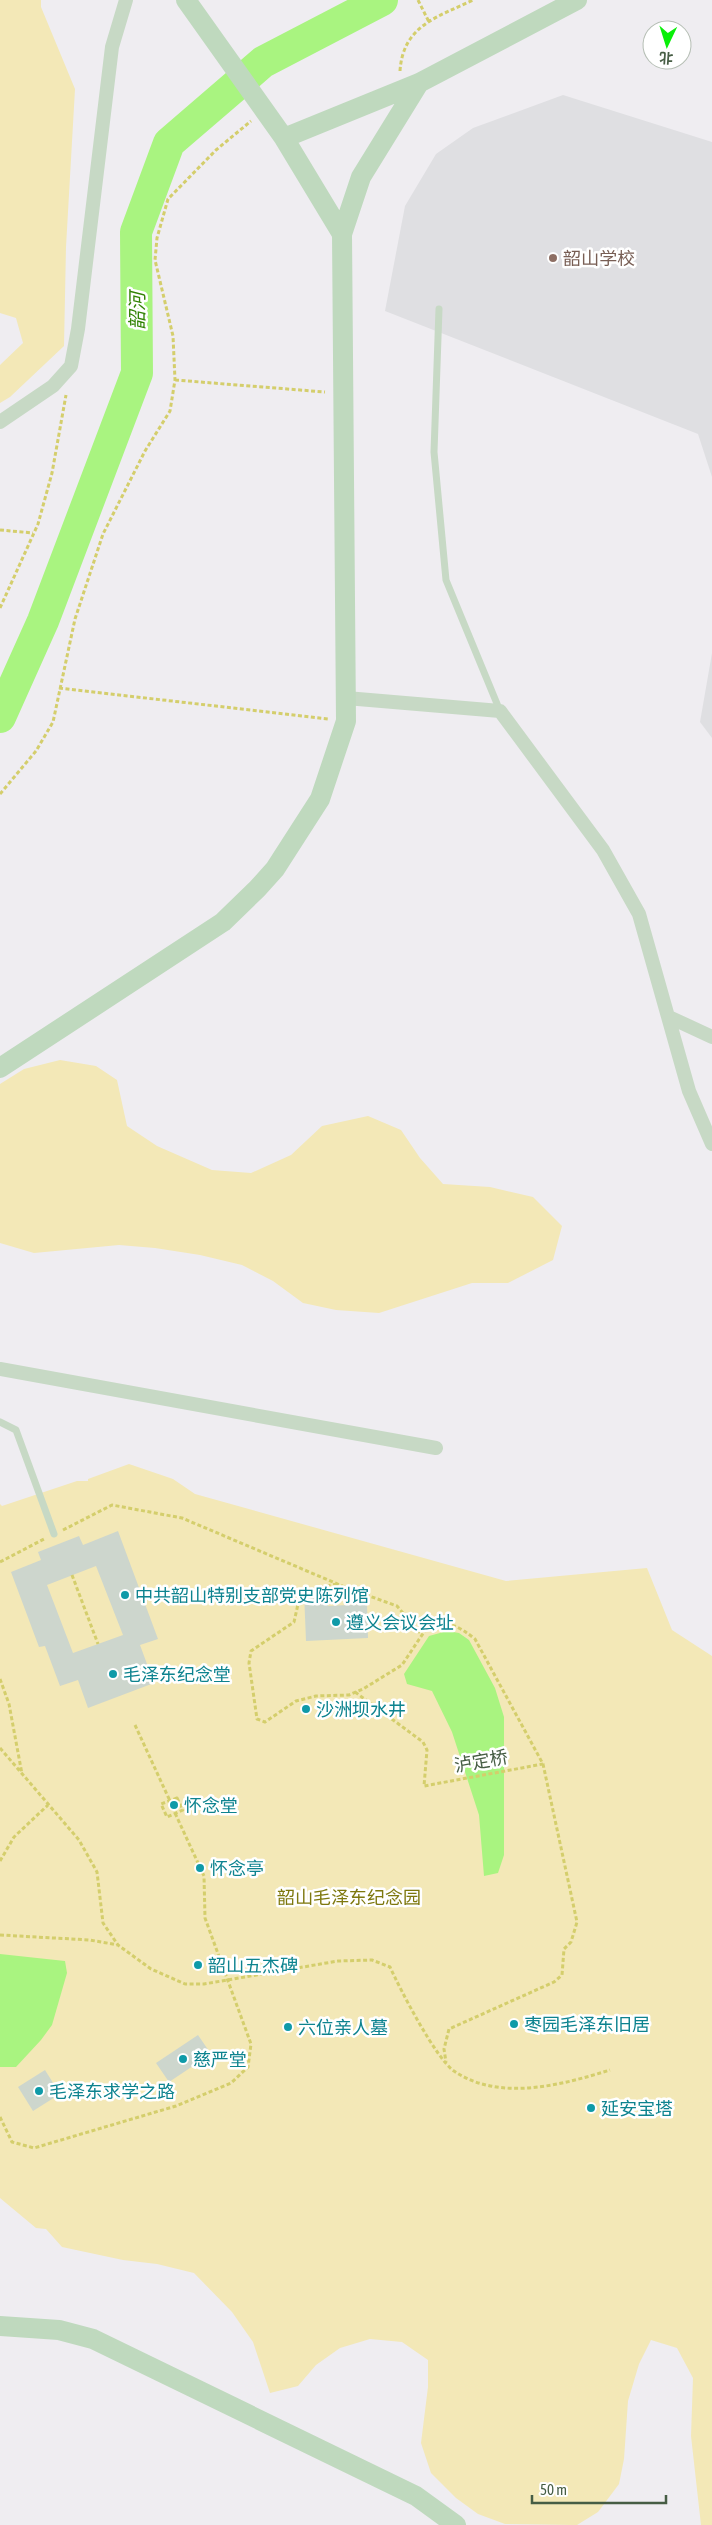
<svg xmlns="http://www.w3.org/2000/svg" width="712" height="2525" font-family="'Asap Condensed','Noto Sans SC',sans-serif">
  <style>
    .education { fill: #dfdfe2 }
    .green { fill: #f3e8b7 }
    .water { fill: #a9f480 }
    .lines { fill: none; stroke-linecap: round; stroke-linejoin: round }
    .river { stroke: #a9f480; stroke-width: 32 }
    .building { fill: #cdd6cd; fill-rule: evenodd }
    .path { stroke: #d4ce6c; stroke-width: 3; stroke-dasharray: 4 2.5; stroke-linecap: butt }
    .service { stroke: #c7d9c5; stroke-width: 7 }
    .minor { stroke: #c7d9c5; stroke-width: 14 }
    .secondary { stroke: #bfd9be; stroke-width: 20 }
    .education-dot { fill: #8d6e63; stroke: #fff; stroke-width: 2 }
    .culture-dot { fill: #0f9aa8; stroke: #fff; stroke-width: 2 }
    .labels { text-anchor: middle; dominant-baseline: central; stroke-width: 5; stroke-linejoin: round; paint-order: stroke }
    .education-label { font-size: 18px; fill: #785e54; stroke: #fff; text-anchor: start }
    .culture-label { font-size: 18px; fill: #0d838f; stroke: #fff; text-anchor: start }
    .street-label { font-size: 18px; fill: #465d44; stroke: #fff }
    .park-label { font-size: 18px; fill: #7e780e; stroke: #fff }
    .water-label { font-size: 19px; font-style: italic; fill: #328305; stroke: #fff }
  </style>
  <rect width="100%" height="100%" fill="#efedf1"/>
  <path class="education" d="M563 95 712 142V477L698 434 385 311 405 206 436 154 473 128Z
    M712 653V738L700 722Z"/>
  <path class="green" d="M0 0H41V7L75 89 66 247 64 346 10 397 0 403V365L23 343 16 318 0 313Z
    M60 1060 96 1066 117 1080 127 1126 157 1146 212 1170 251 1173 291 1155 322 1126 368 1116 401 1130 420 1158 443 1184 490 1187 533 1197 562 1226 553 1260 508 1283H472L379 1313 336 1310 303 1303 273 1281 242 1265 200 1255 155 1248 119 1245 34 1253 0 1243V1084L24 1069Z
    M129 1464 173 1479 195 1494 506 1581 647 1568 672 1630 712 1656V2525H701L691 2436 693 2378 677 2348 651 2340 639 2364 628 2401 624 2459 619 2484 598 2512 577 2525 505 2524 478 2514 456 2498 431 2473 421 2443 428 2387V2360L402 2342 370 2339 340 2348 316 2365 298 2386 270 2393 253 2342 232 2312 194 2273 157 2264 123 2260 62 2247 46 2229 36 2228 0 2198V1504L2 1506 77 1481H88V1479Z"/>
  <path class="water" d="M447 1631 459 1633 469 1640 495 1688 504 1717V1855L498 1873 484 1876 479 1815 452 1732 432 1691 407 1684 404 1674 429 1636Z
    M0 1954 65 1961 67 1973 52 2025 41 2040 16 2067H0Z"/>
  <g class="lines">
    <path class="river" d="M0 717 43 621 137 373 136 232 169 143 263 62 382 0"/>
  </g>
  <path class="building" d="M118 1531 158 1639 140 1645 154 1683 88 1708 78 1680 60 1686 45 1646 39 1647 11 1572 41 1560 38 1552 79 1536 83 1545ZM96 1566 123 1635 73 1653 47 1585Z
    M327 1591 328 1606 367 1604 368 1638 306 1641 304 1592Z
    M198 2035 211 2054 169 2082 156 2063Z
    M45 2070 60 2094 33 2111 18 2087Z"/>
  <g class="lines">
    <path class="path" d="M418 0 429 22
      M400 71C403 25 438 17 473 0
      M175 380 325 392
      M0 530 33 533
      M0 608 38 524 52 473 66 395
      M59 688 328 719
      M0 794 36 751 53 722 75 619 103 534 145 451 170 411 175 380 173 336 155 260 157 238 168 199 216 150 251 121
      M63 1530 112 1505 182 1518 347 1588 397 1606 421 1634
      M0 1562 44 1539
      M72 1575 98 1644
      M337 1584 301 1591 294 1622 251 1651 249 1663 257 1719 265 1722 296 1701 316 1696 349 1695 363 1689 402 1665 430 1623C449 1621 460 1627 475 1639L543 1764 577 1922 571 1942 564 1949 562 1975 554 1982 449 2029 444 2049 446 2062
      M0 1679 9 1704 22 1774
      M355 1692 423 1742 427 1750 424 1786 543 1764
      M135 1725 170 1801
      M0 1748 79 1840 97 1872 103 1923 118 1945 151 1969 185 1984H204L338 1961 372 1960 390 1967C400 1989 436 2059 454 2071 499 2102 562 2085 610 2070
      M177 1798 183 1810 167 1817 161 1804Z
      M0 1861 14 1837 48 1805
      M0 1935 90 1940 118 1945
      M0 2117 12 2142 34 2148 176 2106 231 2083 248 2067 251 2044 205 1918 204 1876 175 1813"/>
    <path class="service" d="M439 309 434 452 446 580 500 711
      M0 1422 16 1430 54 1534"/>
    <path class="minor" d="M0 422 53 386 71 366 78 329 112 47 126 0
      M346 698 500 711 603 850 639 914 689 1091 712 1144
      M669 1017 712 1037
      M0 1369 436 1448"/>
    <path class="secondary" d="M284 138 419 83 577 0
      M342 234 361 177 419 83
      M0 1068 223 922 257 889 275 869 320 799 346 721 342 234 284 138 186 0
      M0 2326 59 2330 93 2339 416 2496 456 2525"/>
  </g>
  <circle class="education-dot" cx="553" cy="258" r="5"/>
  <g class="culture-dot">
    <circle cx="125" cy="1595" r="5"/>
    <circle cx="336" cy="1622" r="5"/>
    <circle cx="113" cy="1674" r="5"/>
    <circle cx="306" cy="1709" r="5"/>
    <circle cx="174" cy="1805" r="5"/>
    <circle cx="200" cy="1868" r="5"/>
    <circle cx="198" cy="1965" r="5"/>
    <circle cx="514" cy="2024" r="5"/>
    <circle cx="288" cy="2027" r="5"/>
    <circle cx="183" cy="2059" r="5"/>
    <circle cx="39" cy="2091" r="5"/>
    <circle cx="591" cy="2108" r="5"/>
  </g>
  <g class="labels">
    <g class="education-label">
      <text x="563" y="258">韶山学校</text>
    </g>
    <g class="culture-label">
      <text x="135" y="1595">中共韶山特别支部党史陈列馆</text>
      <text x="346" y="1622">遵义会议会址</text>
      <text x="123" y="1674">毛泽东纪念堂</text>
      <text x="316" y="1709">沙洲坝水井</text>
      <text x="184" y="1805">怀念堂</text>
      <text x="210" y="1868">怀念亭</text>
      <text x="208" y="1965">韶山五杰碑</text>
      <text x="524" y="2024">枣园毛泽东旧居</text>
      <text x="298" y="2027">六位亲人墓</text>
      <text x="193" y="2059">慈严堂</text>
      <text x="49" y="2091">毛泽东求学之路</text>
      <text x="601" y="2108">延安宝塔</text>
    </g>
    <g class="street-label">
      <text transform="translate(481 1761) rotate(-10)">泸定桥</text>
    </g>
    <g class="park-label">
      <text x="349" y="1897">韶山毛泽东纪念园</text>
    </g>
    <g class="water-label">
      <text transform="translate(137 311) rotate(-90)">韶河</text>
    </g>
  </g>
  <g transform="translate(667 45) rotate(184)"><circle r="24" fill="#ffffff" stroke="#b5beb4"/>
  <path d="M0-4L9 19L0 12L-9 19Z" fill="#09ef09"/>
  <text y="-8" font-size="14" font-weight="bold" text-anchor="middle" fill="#465d44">北</text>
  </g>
  <path d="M532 2495v8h134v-8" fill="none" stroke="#465d44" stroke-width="2.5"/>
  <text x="540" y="2495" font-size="15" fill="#465d44" stroke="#ffffff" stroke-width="4" paint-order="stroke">50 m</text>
</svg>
